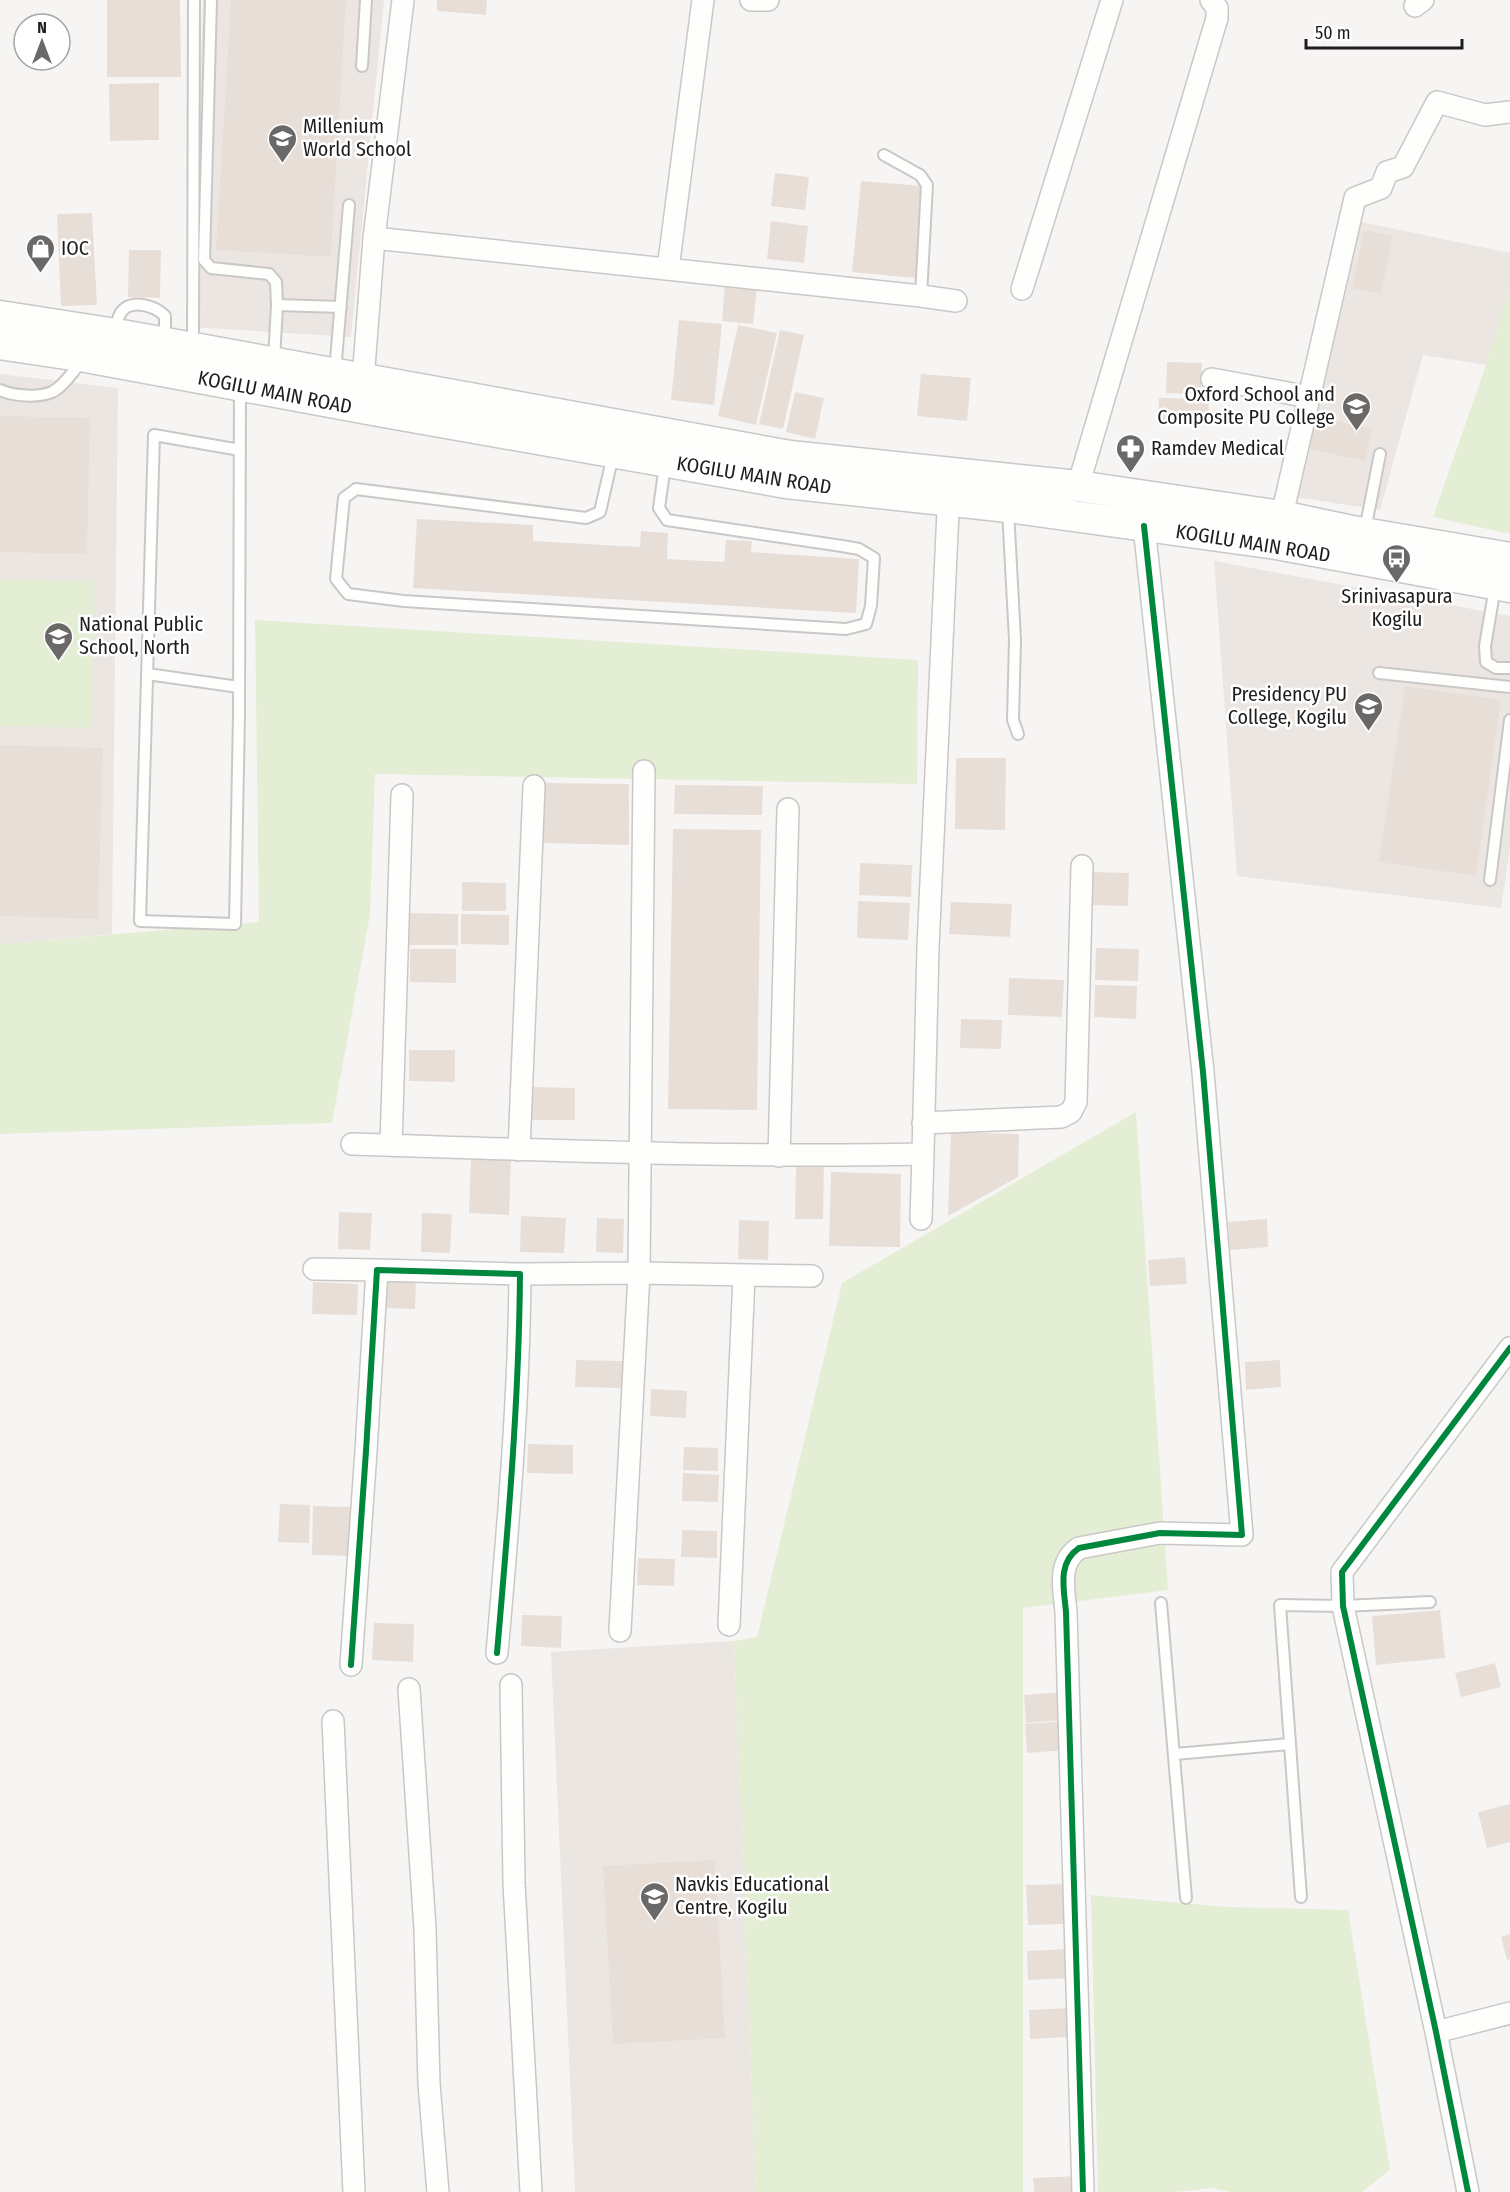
<svg xmlns="http://www.w3.org/2000/svg" width="1510" height="2192" font-family="'Fira Sans Condensed',sans-serif">
  <style>
    .built { fill: #ebe6e2 }
    .green { fill: #e3eed4 }
    .building { fill: #e8ded8 }
    .lines { fill: none; stroke-linecap: round; stroke-linejoin: round }
    .service-casing { stroke: #cac8c7; stroke-width: 14 }
    .minor-casing { stroke: #cac8c7; stroke-width: 24 }
    .secondary-casing { stroke: #cac8c7; stroke-width: 33 }
    .service { stroke: #fefefd; stroke-width: 10 }
    .minor { stroke: #fefefd; stroke-width: 21 }
    .secondary { stroke: #fefefd; stroke-width: 30 }
    .cycleway-casing { stroke: #fff; stroke-width: 10 }
    .cycleway { stroke: #00873e; stroke-width: 6 }
    .labels { text-anchor: middle; dominant-baseline: central; stroke-width: 5; stroke-linejoin: round; paint-order: stroke }
    .poi-label { font-size: 20px; fill: #1e1d1c; stroke: #fff; text-anchor: start }
    .street-label { font-size: 20px; fill: #1e1d1c; stroke: #fff }
  </style>
  <rect width="100%" height="100%" fill="#f7f5f4"/>
  <path class="built" d="M203 0H384L351 337 191 327Z
    M1357 221 1510 253V287L1486 365 1423 355 1380 510 1296 497Z
    M0 374 118 388 112 934 0 944Z
    M1214 561 1510 616V848L1501 908 1237 876Z
    M734 1641 756 2192H575L551 1652Z"/>
  <path class="green" d="M1510 287V534L1433 517 1486 365Z
    M0 579 94 581 91 728 0 726Z
    M255 620 918 660 917 784 375 774 370 914 332 1123 0 1134V944L259 922Z
    M1136 1112 1168 1590 1023 1608V2192H756L734 1641 757 1637 842 1283Z
    M1091 1895 1227 1907 1348 1910 1390 2170 1362 2192H1231L1212 2188 1176 2192H1098Z"/>
  <path class="building" d="M107 0H180L181 77H107Z
    M231 0H346L331 257 216 250Z
    M437 0H487L486 15 437 11Z
    M159 83V140L110 141 109 84Z
    M775 173 809 177 805 210 771 206Z
    M861 181 923 186 915 278 852 272Z
    M92 213 97 305 61 306 57 214Z
    M771 221 808 226 804 263 767 259Z
    M1364 230 1393 236 1381 294 1352 288Z
    M129 250H161L160 298 128 297Z
    M725 284 757 287 753 324 722 321Z
    M679 320 722 324 714 405 671 400Z
    M738 325 777 333 756 425 718 416Z
    M780 330 804 335 783 429 759 424Z
    M1167 362 1202 363 1201 394 1166 393Z
    M921 374 971 378 967 421 917 416Z
    M795 392 824 398 815 439 786 432Z
    M1159 398 1209 399 1208 422 1158 420Z
    M0 416 90 418 87 554 0 552Z
    M1316 417 1372 429 1365 461 1310 449Z
    M417 519 533 525V541L640 547 641 531 668 533 667 559 724 562 726 540 752 541 751 552 859 559 856 613 413 588Z
    M1405 686 1501 700 1476 876 1379 862Z
    M0 745 103 748 98 919 0 916Z
    M956 758H1006L1005 830 955 829Z
    M542 783 629 784V845L541 843Z
    M675 785 763 786 762 815 674 814Z
    M673 829 761 830 757 1110 668 1109Z
    M860 863 912 865 911 897 859 895Z
    M1093 872 1129 873 1128 906 1092 905Z
    M462 882 506 883V911H462Z
    M858 901 910 903 908 940 857 938Z
    M951 902 1012 904 1010 937 949 934Z
    M409 913 458 914V945H409Z
    M461 914 509 915V945L461 944Z
    M1096 948 1139 949 1138 981 1095 980Z
    M410 949H456V983L410 982Z
    M1009 978 1064 980 1062 1017 1008 1015Z
    M1095 985 1137 986 1136 1019 1094 1017Z
    M961 1019 1002 1020 1001 1049 960 1048Z
    M409 1050H455V1082L409 1081Z
    M530 1087 575 1088V1120H530Z
    M951 1132 1019 1134 1018 1177 948 1216Z
    M471 1157 511 1158 509 1215 469 1213Z
    M796 1162H824L823 1219H795Z
    M831 1172 901 1174 900 1247 829 1246Z
    M339 1212 372 1213 370 1250 338 1249Z
    M422 1213 452 1214 450 1253 421 1252Z
    M521 1216 566 1218 564 1253 520 1252Z
    M597 1218 624 1219 623 1253 596 1252Z
    M1267 1219 1268 1247 1230 1250 1228 1222Z
    M739 1220 769 1221 768 1260 738 1259Z
    M1185 1257 1187 1284 1150 1286 1148 1260Z
    M387 1277 416 1278 415 1309 386 1308Z
    M313 1282 358 1284 357 1315 312 1314Z
    M576 1360 623 1361V1388L575 1387Z
    M1280 1360 1281 1387 1246 1390 1245 1362Z
    M651 1389 687 1391 686 1418 650 1416Z
    M528 1444 573 1445V1474L527 1473Z
    M684 1447 718 1448V1471L683 1470Z
    M683 1473 719 1475 718 1502 682 1501Z
    M280 1504 310 1505 309 1543 278 1542Z
    M313 1506 354 1507 352 1556 312 1555Z
    M682 1530 717 1531V1558L681 1557Z
    M638 1558 675 1559 674 1586 637 1585Z
    M1440 1610 1445 1658 1376 1665 1372 1616Z
    M522 1615 562 1616 561 1648 521 1646Z
    M374 1623 414 1624 413 1662 372 1660Z
    M1495 1663 1501 1687 1461 1697 1455 1673Z
    M1064 1692 1066 1720 1026 1723 1024 1695Z
    M1065 1721 1067 1750 1027 1753 1025 1724Z
    M1510 1804V1842L1487 1848 1478 1812Z
    M715 1860 725 2038 613 2044 603 1866Z
    M1064 1884 1066 1924 1028 1925 1026 1885Z
    M1510 1934V1959L1507 1960 1501 1937Z
    M1068 1949 1070 1978 1028 1980 1027 1951Z
    M1069 2008 1070 2037 1030 2039 1029 2010Z
    M1078 2176V2192H1034L1033 2178Z"/>
  <g class="lines">
    <defs>
      <path id="service" d="M211 0 204 260 211 268 269 274 276 282 277 305 274 360
        M362 66 366 0
        M884 155 920 175 927 185 921 296
        M277 305 341 307
        M116 331C117 326 117 321 119 316 127 297 154 305 165 316V328L162 341
        M193 345 194 0
        M335 372 349 205
        M0 390C14 396 38 398 52 392 64 386 73 371 82 361
        M240 450 154 435 140 921 235 924 239 714 240 387
        M613 455 600 512 586 518 356 489 344 498 336 579 348 594 404 601 846 629 866 624 871 606 874 558 859 549 842 546 667 520 659 508 665 465
        M1008 510 1015 640 1013 720 1018 734
        M1365 530 1380 454
        M1495 587 1485 646 1486 662 1496 668H1510
        M1379 673 1510 687
        M147 674 239 687
        M1490 880 1510 720
        M1161 1603 1186 1898
        M1175 1754 1289 1744
        M1301 1897 1280 1605 1343 1606 1430 1602"/>
      <path id="minor" d="M751 0H768
        M1415 6 1423 0
        M374 238 403 0
        M668 269 703 0
        M1022 289 1112 0
        M1212 379 1309 397
        M363 380 374 238 921 296 956 301
        M1078 486 1217 18V8L1211 0
        M1279 528 1355 198 1381 188 1387 172 1403 167 1437 102 1485 115 1510 112
        M923 1123 1061 1117 1071 1112 1076 1102 1082 866
        M352 1144C542 1150 733 1158 923 1154L921 1219
        M391 1145 402 795
        M519 1150 534 786
        M923 1154 928 947 949 489
        M779 1156 788 809
        M314 1269 377 1270
        M520 1274 639 1273 812 1276
        M729 1625 744 1276
        M620 1631 639 1273 644 771
        M351 1665 366 1451 377 1270 520 1274C519 1401 508 1527 497 1653
        M511 1685 514 1883 531 2192
        M409 1689 425 1929 429 2084 438 2192
        M333 1721 354 2192
        M1436 2032 1510 2013
        M1083 2192 1066 1612C1064 1589 1057 1563 1079 1548L1160 1533 1242 1535 1203 1072 1144 526
        M1468 2192 1436 2032 1343 1606 1342 1572 1510 1348"/>
      <path id="secondary" d="M0 316 116 334 790 456 1078 486 1281 516 1352 531 1510 558
        M0 344 86 357 373 410 786 483 1008 507 1276 544 1510 587"/>
    </defs>
    <use href="#service" class="service-casing"/>
    <use href="#minor" class="minor-casing"/>
    <use href="#secondary" class="secondary-casing"/>
    <use href="#service" class="service"/>
    <use href="#minor" class="minor"/>
    <use href="#secondary" class="secondary"/>
    <defs>
      <path id="cycleway" d="M351 1665 366 1451 377 1270 520 1274C519 1401 508 1527 497 1653
        M1083 2192 1066 1612C1064 1589 1057 1563 1079 1548L1160 1533 1242 1535 1203 1072 1144 526
        M1468 2192 1436 2032 1343 1606 1342 1572 1510 1348"/>
    </defs>
    <use href="#cycleway" class="cycleway-casing"/>
    <use href="#cycleway" class="cycleway"/>
  </g>
  <defs>
    <symbol id="school-pin" viewBox="-11 -11 22 30"><path d="M0 17L-7.5 6A9.5 9.5 0 1 1 7.5 6Z" fill="#6a6968" stroke="#fff"/><path d="M0-5L7-2L0 1L-7-2ZM-4 1L0 2.5L4 1V4Q0 6-4 4Z" fill="#fff"/></symbol>
    <symbol id="shop-pin" viewBox="-11 -11 22 30"><path d="M0 17L-7.5 6A9.5 9.5 0 1 1 7.5 6Z" fill="#6a6968" stroke="#fff"/><path d="M-5-2.5h2.3a2.7 3.5 0 0 1 5.4 0H5L5.5 6h-11ZM-1.5-2.5h3a1.5 2.3 0 0 0-3 0Z" fill="#fff"/></symbol>
    <symbol id="pharmacy-pin" viewBox="-11 -11 22 30"><path d="M0 17L-7.5 6A9.5 9.5 0 1 1 7.5 6Z" fill="#6a6968" stroke="#fff"/><path d="M-2-6h4v4h4v4h-4v4h-4v-4h-4v-4h4Z" fill="#fff"/></symbol>
    <symbol id="bus-pin" viewBox="-11 -11 22 30"><path d="M0 17L-7.5 6A9.5 9.5 0 1 1 7.5 6Z" fill="#6a6968" stroke="#fff"/><path d="M-5-6H5V4H4V6H2V4H-2V6H-4V4H-5ZM-3.5-4V0h7V-4ZM-3.5 1.2v1.5H-2V1.2ZM2 1.2v1.5H3.5V1.2Z" fill="#fff"/></symbol>
    <symbol id="university-pin" viewBox="-11 -11 22 30"><path d="M0 17L-7.5 6A9.5 9.5 0 1 1 7.5 6Z" fill="#6a6968" stroke="#fff"/><path d="M0-5L7-2L0 1L-7-2ZM-4 1L0 2.5L4 1V4Q0 6-4 4Z" fill="#fff"/></symbol>
  </defs>
  <g fill-rule="evenodd">
    <use href="#school-pin" x="266" y="122" width="33" height="45"/>
    <use href="#shop-pin" x="24" y="232" width="33" height="45"/>
    <use href="#school-pin" x="1340" y="390" width="33" height="45"/>
    <use href="#pharmacy-pin" x="1114" y="432" width="33" height="45"/>
    <use href="#bus-pin" x="1380" y="542" width="33" height="45"/>
    <use href="#school-pin" x="42" y="620" width="33" height="45"/>
    <use href="#university-pin" x="1352" y="690" width="33" height="45"/>
    <use href="#school-pin" x="638" y="1880" width="33" height="45"/>
  </g>
  <g class="labels">
    <g class="poi-label">
      <text x="303" y="126">Millenium<tspan x="303" dy="23">World School</tspan></text>
      <text x="61" y="248">IOC</text>
      <text x="1335" y="394" text-anchor="end">Oxford School and<tspan x="1335" dy="23">Composite PU College</tspan></text>
      <text x="1151" y="448">Ramdev Medical</text>
      <text x="1397" y="596" text-anchor="middle">Srinivasapura<tspan x="1397" dy="23">Kogilu</tspan></text>
      <text x="79" y="624">National Public<tspan x="79" dy="23">School, North</tspan></text>
      <text x="1347" y="694" text-anchor="end">Presidency PU<tspan x="1347" dy="23">College, Kogilu</tspan></text>
      <text x="675" y="1884">Navkis Educational<tspan x="675" dy="23">Centre, Kogilu</tspan></text>
    </g>
    <g class="street-label">
      <text transform="translate(275 392) rotate(11)">KOGILU MAIN ROAD</text>
      <text transform="translate(754 475) rotate(9)">KOGILU MAIN ROAD</text>
      <text transform="translate(1253 543) rotate(9)">KOGILU MAIN ROAD</text>
    </g>
  </g>
  <g transform="translate(42 42)"><circle r="28" fill="#ffffff" stroke="#a5a5a4" stroke-width="1.5"/>
  <path d="M0-4.5L10 22L0 15L-10 22Z" fill="#6a6968"/>
  <text y="-9" font-size="16" font-weight="bold" text-anchor="middle" fill="#1e1d1c">N</text>
  </g>
  <path d="M1306 39v9h156v-9" fill="none" stroke="#1e1d1c" stroke-width="3"/>
  <text x="1315" y="39" font-size="18" fill="#1e1d1c" stroke="#ffffff" stroke-width="4.5" paint-order="stroke">50 m</text>
</svg>
